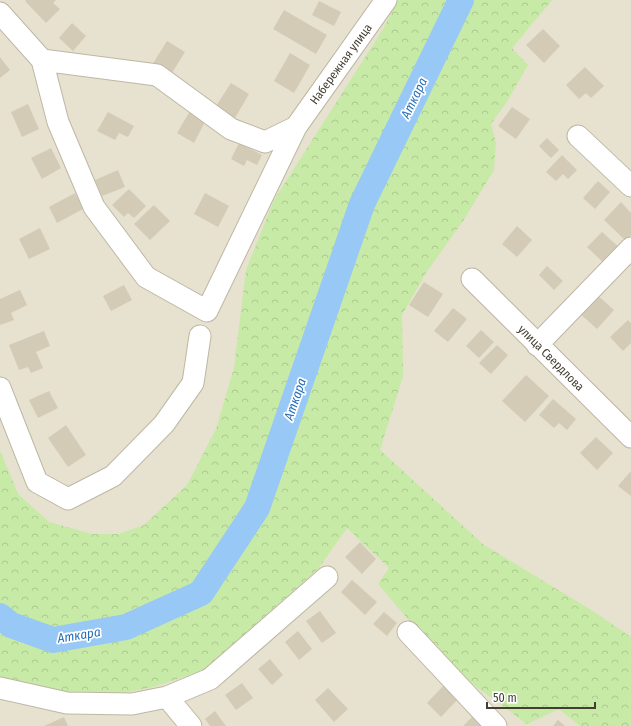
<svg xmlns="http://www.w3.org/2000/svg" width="631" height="726" font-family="'Fira Sans Condensed',sans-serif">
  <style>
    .residential { fill: #e7e1cf }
    .forest { fill: url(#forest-crowns) }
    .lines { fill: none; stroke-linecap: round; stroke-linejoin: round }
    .river { stroke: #98c8f5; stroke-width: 26 }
    .building { fill: #d4cbb6 }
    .minor-casing { stroke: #beb7a4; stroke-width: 23 }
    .minor { stroke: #fff; stroke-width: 21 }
    .labels { text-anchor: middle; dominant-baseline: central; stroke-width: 3.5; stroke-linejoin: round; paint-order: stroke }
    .street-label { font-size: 12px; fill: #443e32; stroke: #fff }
    .water-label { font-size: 13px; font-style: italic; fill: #256eb6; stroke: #fff }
  </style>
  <defs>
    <pattern id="forest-crowns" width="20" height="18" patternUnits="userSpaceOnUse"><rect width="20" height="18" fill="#c7eaa7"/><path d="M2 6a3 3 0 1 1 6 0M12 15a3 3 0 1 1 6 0" fill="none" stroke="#acca90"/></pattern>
  </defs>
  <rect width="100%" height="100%" fill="#f2eee2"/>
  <path class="residential" d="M0 0H631V726H0Z"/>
  <path class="forest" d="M398 0H552L512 48 528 65 508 100 491 124 496 143 494 170 463 221 426 273 402 315 403 376 380 450 484 545 593 611 631 637V726H580L559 709 527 724 448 666 378 584 389 568 347 528 318 569 205 670 153 687 103 697 43 689 0 678V450L18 494 49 522 92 534H119L144 525 187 485 216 429 234 368 246 270 274 200 383 29Z"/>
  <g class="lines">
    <path class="river" d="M0 616 11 625 53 640 126 627 201 593 257 508 362 204 461 0"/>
  </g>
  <path class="building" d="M26 0H56L53 3 60 9 46 23 25 1Z
    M319 1 341 12 334 26 312 15Z
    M284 10 327 35 316 54 273 29Z
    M72 23 86 36 73 51 59 38Z
    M543 29 560 46 544 63 526 45Z
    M167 41 185 52 170 76 152 65Z
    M290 53 310 65 294 93 274 81Z
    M0 57 10 70 0 78Z
    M585 67 604 86 591 98 586 93 579 99 566 85Z
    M231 83 249 94 235 118 216 106Z
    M28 104 39 129 22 137 11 112Z
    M512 107 530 119 516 139 498 126Z
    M190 111 206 120 194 143 177 133Z
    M108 112 134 126 128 137 119 133 115 140 97 131Z
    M547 138 559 150 551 158 539 146Z
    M239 143 262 155 257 165 247 160 244 166 231 159Z
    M51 148 61 168 42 179 31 158Z
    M562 155 577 170 568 179 563 174 556 181 546 172Z
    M118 170 125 187 102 196 95 180Z
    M598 181 610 192 595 209 583 198Z
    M129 189 146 206 134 218 128 213 124 217 112 205Z
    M75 193 83 209 57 223 49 207Z
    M205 193 229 206 218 227 194 214Z
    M621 202 631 213V235L626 241 604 220Z
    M154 205 170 221 150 240 134 224Z
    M517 226 532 240 517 257 502 244Z
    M40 228 50 249 29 259 19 239Z
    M602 232 621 249 606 265 587 247Z
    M547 266 563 281 554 290 539 275Z
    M424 282 443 294 428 317 409 305Z
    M124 285 132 300 111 311 103 296Z
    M20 290 27 305 11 313 14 320 0 325V299Z
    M595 293 614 310 597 329 578 312Z
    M453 308 467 319 448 342 434 331Z
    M628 320 631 323V343L623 351 610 337Z
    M481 330 494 342 479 358 466 346Z
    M44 331 50 346 36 352 43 368 31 373 28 367 19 370 9 345Z
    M497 345 508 355 491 374 479 363Z
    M526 375 549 396 525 422 502 401Z
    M49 391 58 408 38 418 29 400Z
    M553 399 576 419 567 430 559 423 554 428 539 415Z
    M66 425 86 455 68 467 48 438Z
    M596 437 613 453 597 470 580 453Z
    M631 471V496L618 486Z
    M360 542 376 559 362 574 345 557Z
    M352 580 377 602 365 615 341 592Z
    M320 611 336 633 322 643 306 621Z
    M384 612 397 623 387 636 373 624Z
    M298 631 312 649 299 660 285 642Z
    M270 659 283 675 272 685 258 669Z
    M242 683 253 698 236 710 225 695Z
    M445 684 459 698 441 717 427 703Z
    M328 688 348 709 334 722 315 700Z
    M215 711 226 726H210L205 719Z
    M475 714 488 726H463Z
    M64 717 68 726H44Z
    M558 720 565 726H553Z"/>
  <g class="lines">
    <defs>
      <path id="minor" d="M0 13 42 60 58 122 94 207 146 277 207 311 296 127 386 0
        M42 60 157 75 231 129 265 142 296 127
        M578 136 631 186
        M472 279 631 437
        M537 345 631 248
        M0 388 37 482 68 499 113 476 164 424 193 383 200 336
        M408 632 496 726
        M0 688 67 703 132 704 167 697 210 679 327 577
        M167 697 191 726"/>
    </defs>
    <use href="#minor" class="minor-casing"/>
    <use href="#minor" class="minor"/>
  </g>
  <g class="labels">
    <g class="street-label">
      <text transform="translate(341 64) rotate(-54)">Набережная улица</text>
      <text transform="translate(551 358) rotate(45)">улица Свердлова</text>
    </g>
    <g class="water-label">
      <text transform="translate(414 98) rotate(-64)">Аткара</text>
      <text transform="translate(295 399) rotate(-71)">Аткара</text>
      <text transform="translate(79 635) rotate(-9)">Аткара</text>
    </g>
  </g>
  <path d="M487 702v6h108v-6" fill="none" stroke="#443e32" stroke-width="2"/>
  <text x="493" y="702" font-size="12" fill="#443e32" stroke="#ffffff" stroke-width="3" paint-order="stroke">50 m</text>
</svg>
